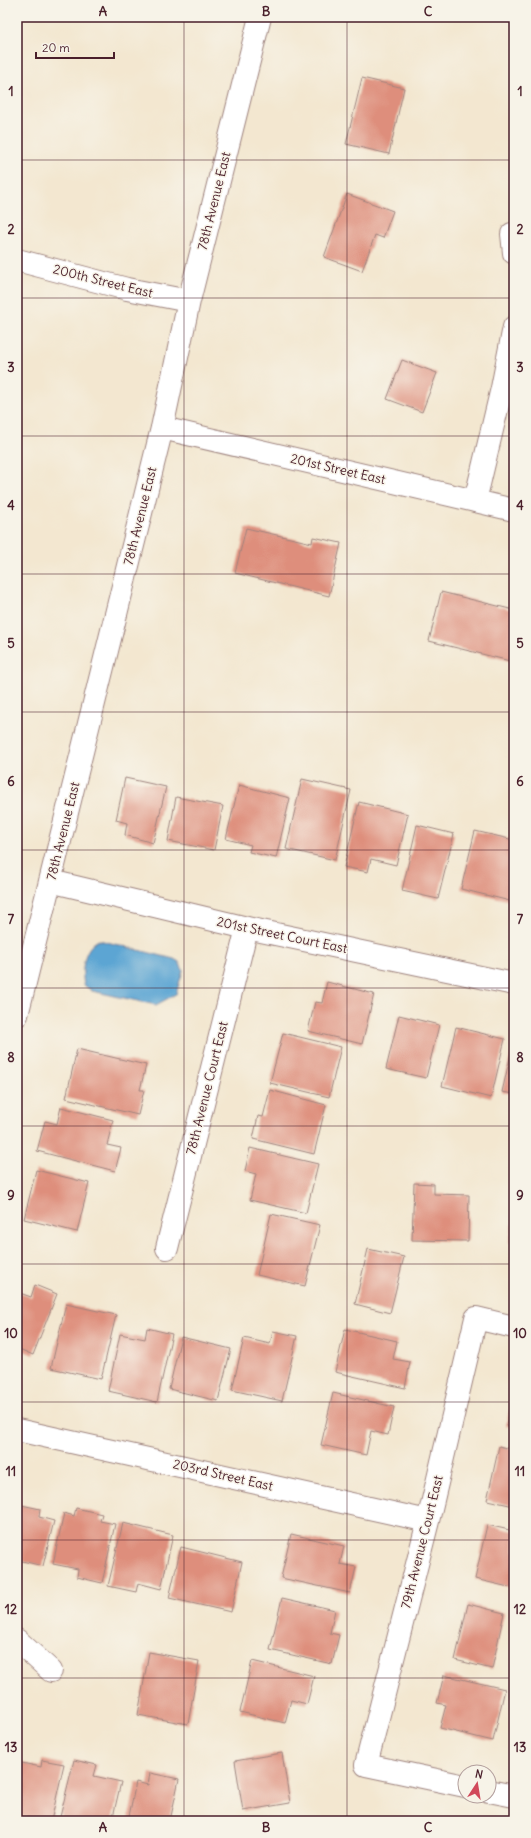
<svg xmlns="http://www.w3.org/2000/svg" width="531" height="1838" font-family="Delius,sans-serif">
  <style>
    .water { fill: #5ca5d3; stroke: #53627f }
    .building { fill: #de8e7c }
    .lines { fill: none; stroke-linecap: round; stroke-linejoin: round }
    .minor-casing { stroke: #9e837e; stroke-width: 24 }
    .minor { stroke: #fff; stroke-width: 22 }
    .grid { fill: none; stroke: #4a1f2b; stroke-width: 1; stroke-opacity: 0.55 }
    .labels { text-anchor: middle; dominant-baseline: central; stroke-width: 3; stroke-linejoin: round; paint-order: stroke }
    .street-label { font-size: 13px; fill: #4a1f2b; stroke: #f7f3e8 }
    .neatline { fill: none; stroke: #4a1f2b; stroke-width: 1.5 }
    .grid-label { font-size: 13px; text-anchor: middle; font-weight: bold; fill: #4a1f2b }
  </style>
  <rect width="100%" height="100%" fill="#f7f3e8"/>
  <filter id="ink" filterUnits="userSpaceOnUse"><feTurbulence type="fractalNoise" baseFrequency=".025" numOctaves="2"/><feDisplacementMap in="SourceGraphic" scale="8" xChannelSelector="R" yChannelSelector="G"/><feConvolveMatrix kernelMatrix="1 2 1 2 8 2 1 2 1" color-interpolation-filters="sRGB"/></filter>
  <filter id="wash" filterUnits="userSpaceOnUse"><feTurbulence type="fractalNoise" baseFrequency=".012" numOctaves="4" result="noise"/><feDisplacementMap in="SourceGraphic" scale="16" xChannelSelector="R" yChannelSelector="G"/><feGaussianBlur stdDeviation="0.9" result="paint"/><feColorMatrix in="noise" values="0 0 0 0 0 0 0 0 0 0 0 0 0 0 0 0 0 1.4 0 .05"/><feComposite in="paint" operator="in"/></filter>
  <g filter="url(#wash)">
    <rect width="100%" height="100%" fill="#f3e7d0"/>
    <path class="water" d="M99 940 174 959 179 962 183 970 176 994 156 1005 92 991 84 985C81 970 83 947 99 940Z"/>
    <g id="blocks">
      <path class="building" d="M362 78 404 88 389 154 346 144Z
        M347 194 393 211 383 238 375 235 362 271 324 257Z
        M402 360 437 373 422 412 387 399Z
        M246 528 312 543 313 537 341 543 329 596 235 573Z
        M441 592 514 610V662L429 641Z
        M125 778 166 787 153 843 125 835 127 823 116 820Z
        M302 779 351 790 335 860 286 849Z
        M239 785 290 798 276 858 249 852 251 845 226 839Z
        M176 797 223 806 214 850 168 841Z
        M359 802 408 814 396 865 371 859 368 872 344 867Z
        M417 825 454 834 438 899 402 891Z
        M475 831 514 840V885L510 901 461 889Z
        M327 982 374 994 362 1044 308 1031 315 1002 322 1003Z
        M399 1015 439 1025 426 1078 386 1069Z
        M456 1027 505 1039 491 1098 442 1086Z
        M283 1033 341 1047 329 1097 270 1083Z
        M513 1044H514V1094L502 1092Z
        M77 1049 146 1065 140 1090H144L138 1115 66 1098Z
        M270 1090 326 1105 314 1154 253 1139 258 1116 263 1117Z
        M61 1107 113 1120 107 1145 121 1148 115 1171 37 1151 45 1121 57 1124Z
        M250 1148 318 1164 306 1213 250 1200 256 1174 245 1171Z
        M36 1170 89 1183 77 1232 24 1219Z
        M414 1183 434 1184V1194L469 1195 468 1241 412 1240Z
        M271 1214 320 1225 305 1286 257 1275Z
        M513 1222H514V1243L509 1242Z
        M368 1249 404 1257 390 1313 355 1304Z
        M35 1285 57 1294 33 1355 17 1348V1292L31 1297Z
        M66 1304 116 1315 101 1379 51 1368Z
        M147 1328 172 1334 157 1402 108 1391 120 1334 145 1339Z
        M345 1329 397 1341 393 1359 410 1362 405 1388 335 1372Z
        M273 1331 297 1336 282 1401 232 1390 244 1338 270 1344Z
        M181 1337 231 1349 218 1401 169 1389Z
        M333 1393 394 1407 388 1435 371 1431 366 1455 321 1445Z
        M513 1393 514 1394V1427L506 1426Z
        M499 1446 514 1450V1506L487 1500Z
        M17 1504 40 1509 39 1517 54 1521 43 1566 18 1560 19 1553H17Z
        M76 1508 102 1514 100 1521 115 1524 102 1583 77 1577 78 1569 53 1564 64 1513 74 1516Z
        M123 1523 173 1535 161 1589 138 1583 136 1592 108 1586Z
        M487 1525 514 1531 513 1588 475 1579Z
        M291 1534 344 1546 340 1564 356 1567 350 1593 281 1578Z
        M181 1547 242 1562 231 1612 169 1598Z
        M282 1598 335 1610 330 1633 339 1635 332 1664 270 1650Z
        M468 1604 504 1613 492 1669 455 1660Z
        M149 1652 199 1661 188 1724 138 1715Z
        M252 1661 314 1676 307 1704 291 1700 285 1723 240 1712Z
        M444 1675 505 1689 493 1741 440 1728 446 1705 437 1703Z
        M282 1753 290 1803 243 1811 235 1761Z
        M42 1760 64 1764 51 1821H43L17 1815V1762L41 1767Z
        M74 1760 97 1765 94 1776 121 1782 112 1821H59Z
        M150 1773 179 1779 170 1821H128L136 1782 148 1785Z"/>
    </g>
  </g>
  <g filter="url(#ink)">
    <use href="#blocks" fill-opacity="0" stroke="#9e837e" stroke-width="1"/>
    <g class="lines">
      <defs>
        <path id="minor" d="M512 234 514 253
          M17 260 127 289 189 301
          M162 428 514 510
          M475 501 502 388 514 327
          M50 881 247 928 514 984
          M17 1015 162 428 189 301 260 17
          M167 1248 247 928
          M17 1430 428 1521
          M17 1640 51 1671
          M465 1786 366 1765 428 1521 476 1318 514 1327
          M489 1791 514 1796"/>
      </defs>
      <use href="#minor" class="minor-casing"/>
      <use href="#minor" class="minor"/>
    </g>
  </g>
  <path class="grid" d="M184 17V1821M347 17V1821M17 160H514M17 298H514M17 436H514M17 574H514M17 712H514M17 850H514M17 988H514M17 1126H514M17 1264H514M17 1402H514M17 1540H514M17 1678H514"/>
  <g class="labels">
    <g class="street-label">
      <text transform="translate(214 201) rotate(-76)">78th Avenue East</text>
      <text transform="translate(103 281) rotate(14)">200th Street East</text>
      <text transform="translate(338 469) rotate(13)">201st Street East</text>
      <text transform="translate(140 516) rotate(-76)">78th Avenue East</text>
      <text transform="translate(63 831) rotate(-76)">78th Avenue East</text>
      <text transform="translate(282 935) rotate(12)">201st Street Court East</text>
      <text transform="translate(207 1088) rotate(-76)">78th Avenue Court East</text>
      <text transform="translate(223 1475) rotate(13)">203rd Street East</text>
      <text transform="translate(422 1542) rotate(-76)">79th Avenue Court East</text>
    </g>
  </g>
  <rect width="531" height="1838" fill="none" stroke="#f7f3e8" stroke-width="44"/>
  <g transform="translate(477 1784) rotate(12)"><circle r="19" fill="#f7f3e8" stroke="#b29e9c"/>
  <path d="M0-3L7 15L0 10L-7 15Z" fill="#d1495b"/>
  <text y="-6" font-size="11" font-weight="bold" text-anchor="middle" fill="#4a1f2b">N</text>
  </g>
  <path d="M36 52v6h78v-6" fill="none" stroke="#4a1f2b" stroke-width="2"/>
  <text x="42" y="52" font-size="12" fill="#4a1f2b" stroke="#f7f3e8" stroke-width="3" paint-order="stroke">20 m</text>
  <rect x="22" y="22" width="487" height="1794" class="neatline"/>
  <g class="grid-label">
    <text x="103" y="16">A</text>
    <text x="266" y="16">B</text>
    <text x="428" y="16">C</text>
    <text x="11" y="96">1</text>
    <text x="520" y="96">1</text>
    <text x="11" y="234">2</text>
    <text x="520" y="234">2</text>
    <text x="11" y="372">3</text>
    <text x="520" y="372">3</text>
    <text x="11" y="510">4</text>
    <text x="520" y="510">4</text>
    <text x="11" y="648">5</text>
    <text x="520" y="648">5</text>
    <text x="11" y="786">6</text>
    <text x="520" y="786">6</text>
    <text x="11" y="924">7</text>
    <text x="520" y="924">7</text>
    <text x="11" y="1062">8</text>
    <text x="520" y="1062">8</text>
    <text x="11" y="1200">9</text>
    <text x="520" y="1200">9</text>
    <text x="11" y="1338">10</text>
    <text x="520" y="1338">10</text>
    <text x="11" y="1476">11</text>
    <text x="520" y="1476">11</text>
    <text x="11" y="1614">12</text>
    <text x="520" y="1614">12</text>
    <text x="11" y="1752">13</text>
    <text x="520" y="1752">13</text>
    <text x="103" y="1832">A</text>
    <text x="266" y="1832">B</text>
    <text x="428" y="1832">C</text>
  </g>
</svg>
